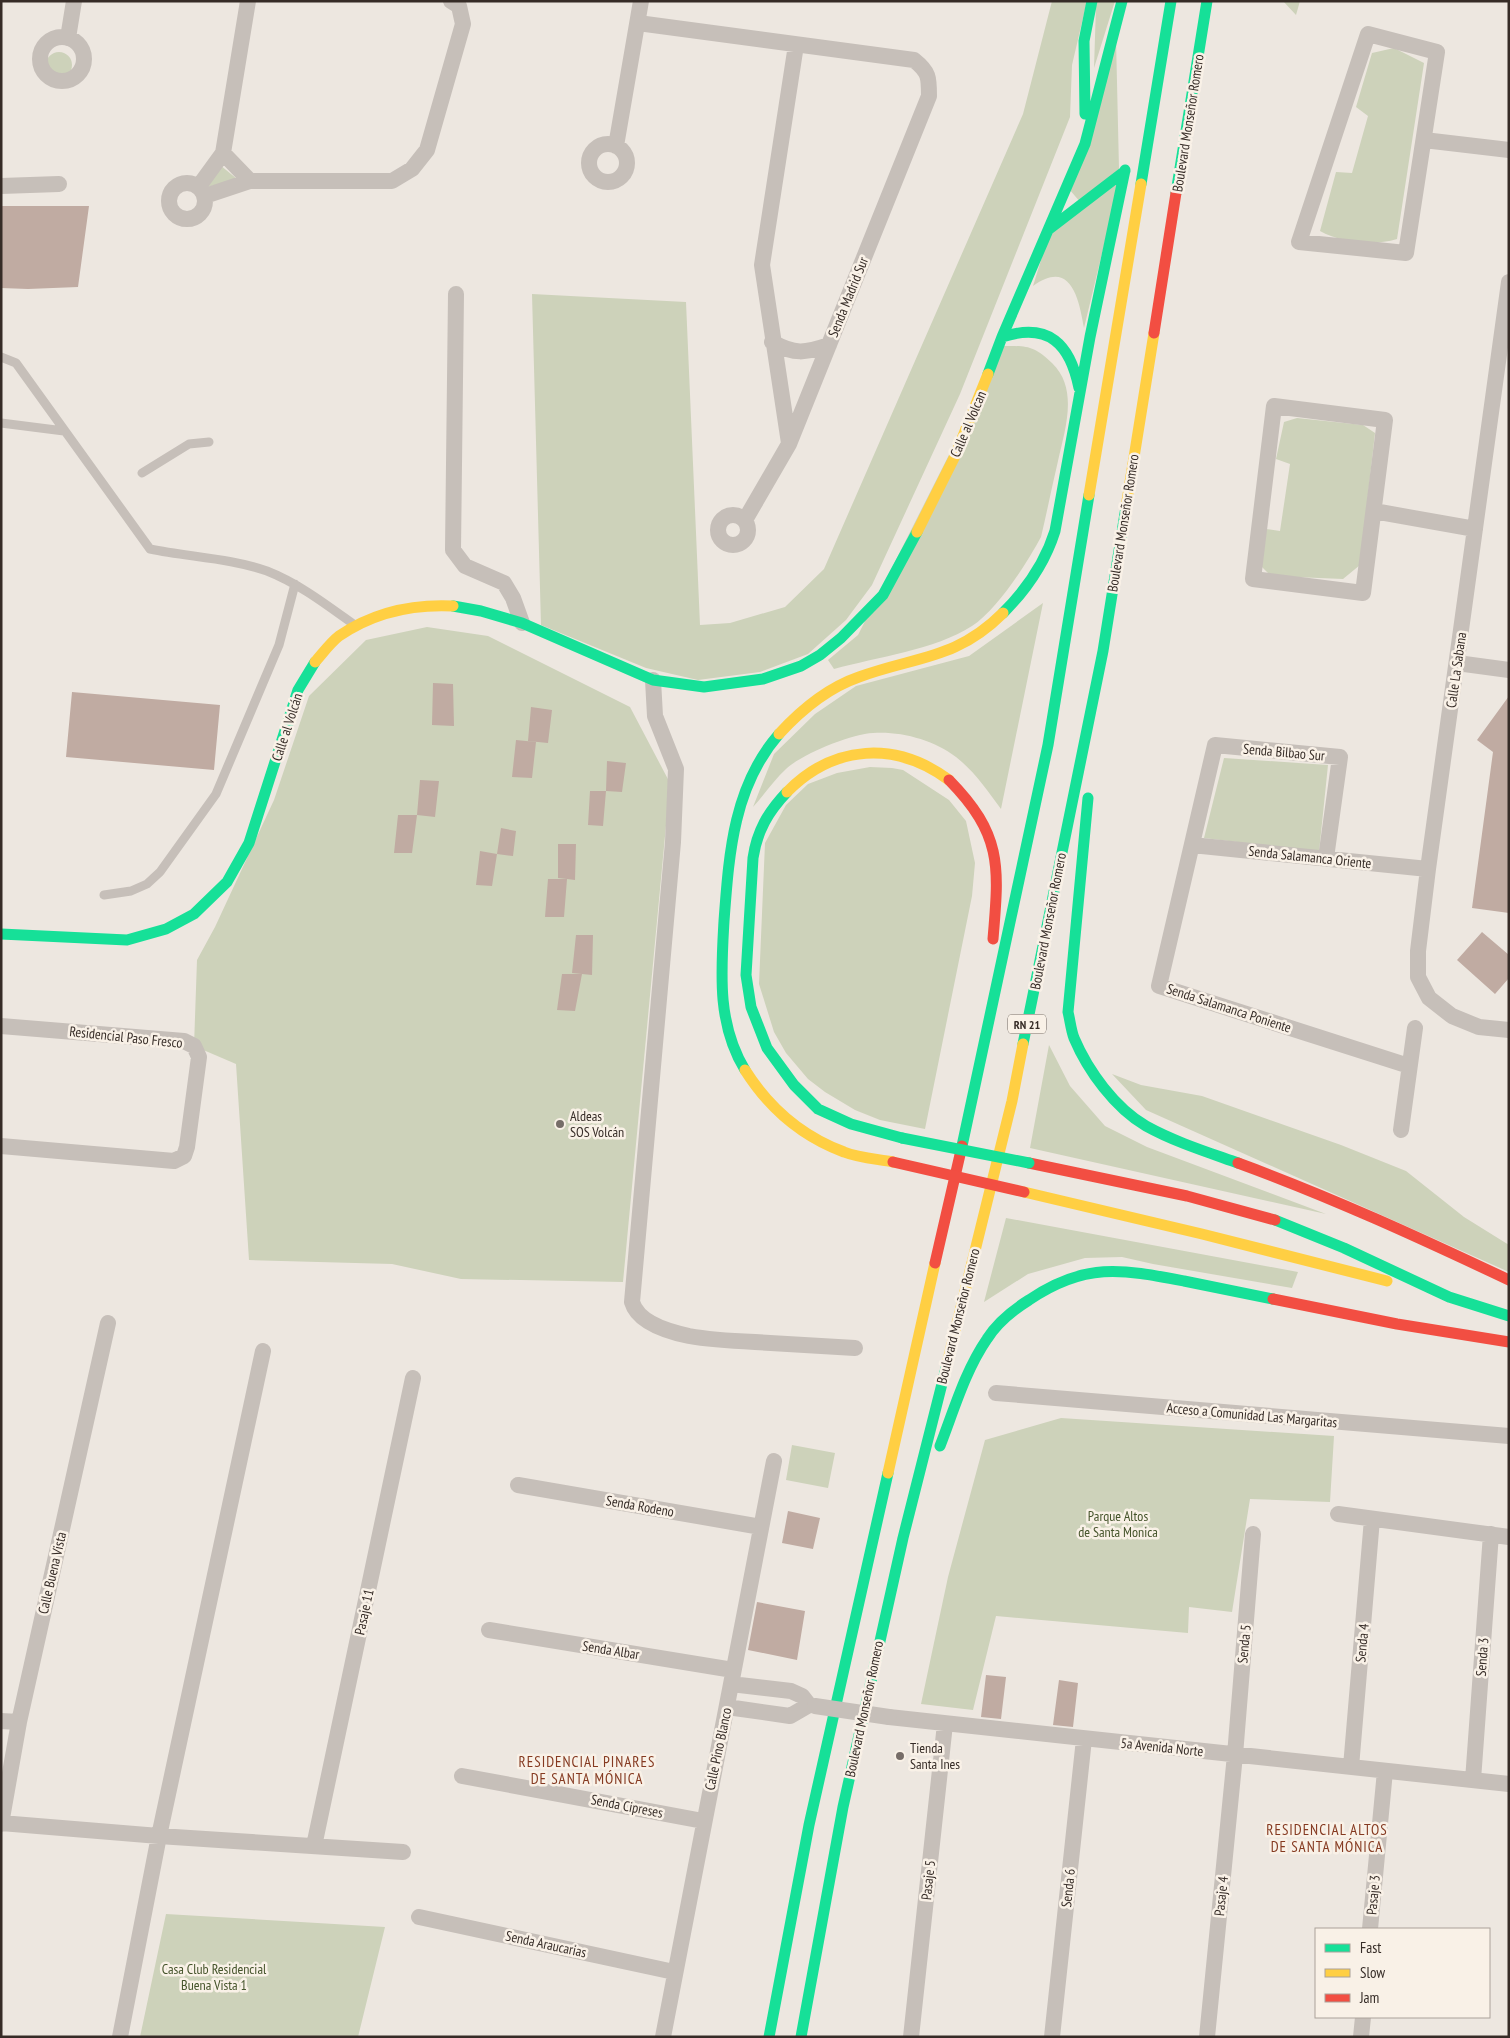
<svg xmlns="http://www.w3.org/2000/svg" width="1510" height="2038" font-family="'PT Sans Narrow',sans-serif">
  <style>
    .green { fill: #cdd2ba }
    .building { fill: #c0aba2 }
    .lines { fill: none; stroke-linecap: round; stroke-linejoin: round }
    .lane { stroke: #c6bfb9; stroke-width: 9 }
    .street { stroke: #c6bfb9; stroke-width: 16 }
    .fast { stroke: #16e098; stroke-width: 11 }
    .slow { stroke: #ffcf43; stroke-width: 11 }
    .jam { stroke: #f24e42; stroke-width: 11 }
    .street-bridge { stroke: #c6bfb9; stroke-width: 16 }
    .fast-bridge { stroke: #16e098; stroke-width: 11 }
    .jam-bridge { stroke: #f24e42; stroke-width: 11 }
    .poi-dot { fill: #766d68; stroke: #f9f1e7; stroke-width: 2 }
    .labels { text-anchor: middle; dominant-baseline: central; stroke-width: 5; stroke-linejoin: round; paint-order: stroke }
    .shield { fill: #f9f1e7; stroke: #706761; stroke-width: 1 }
    .shield-label { font-size: 12px; font-weight: bold; fill: #362c27 }
    .street-label { font-size: 14px; fill: #362c27; stroke: #f9f1e7 }
    .poi-label { font-size: 14px; fill: #362c27; stroke: #f9f1e7; text-anchor: start }
    .park-label { font-size: 14px; fill: #45542b; stroke: #f9f1e7 }
    .neighbourhood-label { font-size: 15px; letter-spacing: 1px; fill: #853a21; stroke: #f9f1e7 }
  </style>
  <rect width="100%" height="100%" fill="#ede7e0"/>
  <path class="green" d="M1052 1H1087L1072 65 1070 117 960 394 872 585 846 620 808 654 760 672 698 680 646 668 541 625 532 294 686 302 700 625 730 623 785 607 824 569 1023 114Z
    M1097 1H1115L1094 68 1096 6Z
    M1283 1H1300L1296 15Z
    M1116 39 1119 169 1081 203 1069 189Z
    M1394 48 1424 63 1397 239C1374 246 1341 243 1320 231L1336 172 1352 173 1368 116 1356 107 1372 53Z
    M46 65a13 13 0 1 1 26 0a13 13 0 1 1-26 0Z
    M220 165 237 179 204 188Z
    M1120 179 1084 328C1079 299 1071 258 1033 286L1050 231Z
    M1004 346C1028 346 1034 346 1052 363 1079 389 1065 429 1058 461 1052 486 1047 512 1041 537 1027 563 997 610 972 626 935 650 877 657 834 669L828 660 858 635Z
    M1297 418 1363 425 1375 433 1360 565 1343 579 1271 576 1259 564 1266 529 1280 531 1290 464 1276 459 1284 422Z
    M1043 603 1001 809C987 790 974 771 956 757 934 740 901 731 873 733 851 734 802 754 786 769 774 780 764 795 753 807L774 754 815 714 856 686 969 656Z
    M427 627 488 636 630 707 670 783 623 1282 461 1279 392 1264 249 1260 236 1064 194 1046 197 960 215 927 274 800 309 696 366 640Z
    M1224 758 1328 765 1319 852 1204 838Z
    M870 767 892 768 903 770 949 800 966 821 975 863 972 896 925 1129 880 1120 855 1110 825 1092 808 1079 786 1053 774 1032 759 984 765 843 786 805 808 784 837 773Z
    M1049 1045 1070 1086 1105 1126 1147 1147 1326 1214 1030 1148Z
    M1112 1074 1141 1085 1202 1096 1341 1145 1406 1171 1464 1217 1509 1245V1272L1146 1110Z
    M1006 1218 1298 1272 1292 1288 1153 1264 1122 1257 1085 1258 1028 1274 984 1302Z
    M1061 1418 1334 1436 1330 1502 1250 1499 1232 1612 1189 1607 1188 1633 996 1616 973 1710 921 1704 948 1577 985 1440Z
    M792 1445 835 1453 828 1488 786 1480Z
    M166 1914 385 1927 358 2037H140Z"/>
  <path class="building" d="M1 206H89L78 287 28 289 1 288Z
    M433 683 453 684 454 726 432 725Z
    M72 692 220 705 214 770 66 757Z
    M1509 696V913L1472 908 1493 752 1477 740Z
    M531 707 552 710 548 743 528 741Z
    M516 740 536 742 532 778 512 777Z
    M607 761 626 763 622 792 606 791Z
    M420 780 439 781 435 817 417 815Z
    M590 791H606L603 826 588 825Z
    M398 815H417L412 853H394Z
    M501 828 516 831 513 856 497 854Z
    M558 844H576L575 880 567 879 564 917H545L548 879H567L558 878Z
    M480 851 497 854 492 886 476 885Z
    M1482 932 1509 955V978L1495 994 1457 960Z
    M576 935H593L592 975 572 973Z
    M562 974H582L575 1011 557 1010Z
    M788 1511 820 1518 813 1549 782 1543Z
    M757 1602 805 1611 797 1660 748 1650Z
    M986 1675 1006 1677 1001 1719 981 1717Z
    M1059 1680 1078 1683 1073 1727 1053 1725Z"/>
  <g class="lines">
    <path class="lane" d="M1 357 16 363 150 549C188 557 230 558 267 571 300 584 328 606 356 626
      M1 423 64 431
      M142 473 189 444 209 442
      M104 895 131 891 147 884 160 872 216 794 279 645 295 584"/>
    <path class="street" d="M638 23 914 60C929 72 929 77 929 96L789 444 745 520
      M1368 34 1437 52 1406 253 1299 242Z
      M40 59a22 22 0 1 1 44 0a22 22 0 1 1-44 0Z
      M68 38 74 1
      M1424 140 1509 150
      M589 163a19 19 0 1 1 38 0a19 19 0 1 1-38 0Z
      M616 146 641 1
      M223 153 250 181H392L412 169 427 150 463 24 459 6 451 1
      M169 201a18 18 0 1 1 36 0a18 18 0 1 1-36 0Z
      M1 186 59 184
      M199 186 223 153 248 1
      M205 196 250 181
      M1509 282 1428 869 1418 951V977L1429 998 1452 1016 1479 1027 1509 1030
      M456 294 453 550 465 566 504 583 513 598 522 623
      M772 342C795 355 805 353 829 345
      M1274 406 1385 420 1363 593 1253 579Z
      M789 443 762 265 796 45
      M1374 511 1475 529
      M718 530a15 15 0 1 1 30 0a15 15 0 1 1-30 0Z
      M1457 663 1509 670
      M653 680 655 716 676 769 673 842 632 1302C638 1323 670 1332 689 1336 711 1340 733 1341 755 1342 788 1344 821 1346 855 1348
      M1192 845 1428 869
      M1326 858 1340 757 1215 745 1159 986 1409 1066
      M1 1026 184 1041 194 1046 199 1057 187 1147 184 1156 174 1161 1 1146
      M1401 1130 1415 1028
      M996 1393 1509 1436
      M518 1485 761 1527
      M1338 1514 1509 1537
      M489 1630 733 1670
      M731 1684 791 1691 802 1696 809 1705
      M727 1707 790 1716 809 1705
      M889 1717 1509 1784
      M1 1721 19 1722
      M1351 1767 1372 1519
      M462 1776 703 1821
      M1473 1780 1491 1534
      M1 1823 159 1836 403 1852
      M1 1824 19 1722 108 1323
      M314 1846 413 1378
      M419 1917 674 1972
      M1370 1929 1385 1771
      M120 2037 159 1836 263 1351
      M663 2037 774 1461
      M911 2037 945 1724
      M1052 2037 1084 1739
      M1207 2037 1235 1755 1253 1534
      M1361 2037 1363 2017"/>
    <path class="fast" d="M1085 114 1084 41 1092 1
      M1141 184 1171 1
      M1176 193 1207 1
      M1048 230 1125 171
      M1002 337C1049 322 1070 344 1079 388
      M988 374 1002 337 1085 144 1122 1
      M453 606 481 611 522 623 653 680 704 687 763 679 801 666 820 655 841 638 883 595 917 532
      M1003 613C1027 589 1045 563 1055 531L1090 337 1125 170
      M787 792C768 812 757 831 753 858L746 975 751 1007 767 1048 794 1085 818 1109 851 1124 902 1138
      M1088 798 1068 1012C1070 1020 1071 1030 1074 1038 1088 1071 1115 1108 1146 1126 1175 1142 1207 1152 1238 1163
      M1 934 127 940 166 929 194 914 227 882 249 843 298 690 315 662
      M1023 1044 1103 651 1126 507
      M745 1070C717 1024 721 973 724 921 729 854 733 787 779 734
      M962 1146 1048 745 1089 495
      M1275 1220 1344 1248 1449 1297
      M1449 1297 1509 1316
      M940 1446C954 1410 965 1371 987 1339 997 1323 1013 1310 1029 1300 1085 1262 1121 1269 1184 1281 1214 1287 1244 1293 1273 1299
      M769 2037 809 1825 888 1473
      M801 2037 843 1807 903 1538 947 1364"/>
    <path class="slow" d="M1089 495 1141 184
      M1126 507 1154 333
      M917 532 955 456 988 374
      M315 662C323 653 330 643 339 636 374 612 412 604 453 606
      M779 734C801 710 827 688 859 677 916 656 956 660 1003 613
      M787 792C834 744 896 741 949 780
      M745 1070C769 1108 801 1136 844 1152 859 1158 877 1159 893 1162
      M1024 1192 1202 1234 1387 1281
      M947 1364 1012 1101 1023 1044
      M888 1473 935 1263"/>
    <path class="jam" d="M1154 333 1176 193
      M949 780C1003 835 999 867 993 939
      M1029 1163 1187 1196 1275 1220
      M1238 1163C1331 1197 1420 1238 1509 1280
      M935 1263 962 1146
      M1273 1299 1397 1324 1509 1342"/>
    <path class="street-bridge" d="M815 1706 889 1717"/>
    <path class="fast-bridge" d="M902 1138 1029 1163"/>
    <path class="jam-bridge" d="M893 1162 1024 1192"/>
  </g>
  <g class="poi-dot">
    <circle cx="560" cy="1124" r="5"/>
    <circle cx="900" cy="1756" r="5"/>
  </g>
  <g class="labels">
    <rect class="shield" x="1008" y="1014.5" width="38" height="19" rx="4"/>
    <g class="shield-label">
      <text x="1027" y="1024">RN 21</text>
    </g>
    <g class="street-label">
      <text transform="translate(1188 123) rotate(-81)">Boulevard Monseñor Romero</text>
      <text transform="translate(848 297) rotate(-68)">Senda Madrid Sur</text>
      <text transform="translate(968 424) rotate(-67)">Calle al Volcan</text>
      <text transform="translate(1123 523) rotate(-81)">Boulevard Monseñor Romero</text>
      <text transform="translate(1456 670) rotate(-82)">Calle La Sabana</text>
      <text transform="translate(287 727) rotate(-72)">Calle al Volcán</text>
      <text transform="translate(1284 752) rotate(5)">Senda Bilbao Sur</text>
      <text transform="translate(1310 857) rotate(6)">Senda Salamanca Oriente</text>
      <text transform="translate(1048 921) rotate(-79)">Boulevard Monseñor Romero</text>
      <text transform="translate(1229 1008) rotate(18)">Senda Salamanca Poniente</text>
      <text transform="translate(126 1037) rotate(6)">Residencial Paso Fresco</text>
      <text transform="translate(958 1316) rotate(-76)">Boulevard Monseñor Romero</text>
      <text transform="translate(1252 1415) rotate(5)">Acceso a Comunidad Las Margaritas</text>
      <text transform="translate(640 1506) rotate(10)">Senda Rodeno</text>
      <text transform="translate(52 1573) rotate(-77)">Calle Buena Vista</text>
      <text transform="translate(364 1612) rotate(-78)">Pasaje 11</text>
      <text transform="translate(1362 1643) rotate(-85)">Senda 4</text>
      <text transform="translate(1244 1644) rotate(-85)">Senda 5</text>
      <text transform="translate(611 1650) rotate(9)">Senda Albar</text>
      <text transform="translate(1482 1657) rotate(-86)">Senda 3</text>
      <text transform="translate(864 1709) rotate(-78)">Boulevard Monseñor Romero</text>
      <text transform="translate(1162 1747) rotate(6)">5a Avenida Norte</text>
      <text transform="translate(718 1749) rotate(-78)">Calle Pino Blanco</text>
      <text transform="translate(627 1806) rotate(11)">Senda Cipreses</text>
      <text transform="translate(928 1880) rotate(-84)">Pasaje 5</text>
      <text transform="translate(1068 1888) rotate(-84)">Senda 6</text>
      <text transform="translate(1373 1895) rotate(-85)">Pasaje 3</text>
      <text transform="translate(1221 1896) rotate(-84)">Pasaje 4</text>
      <text transform="translate(546 1944) rotate(12)">Senda Araucarias</text>
    </g>
    <g class="poi-label">
      <text x="570" y="1116">Aldeas<tspan x="570" dy="16">SOS Volcán</tspan></text>
      <text x="910" y="1748">Tienda<tspan x="910" dy="16">Santa Ines</tspan></text>
    </g>
    <g class="park-label">
      <text x="1118" y="1516">Parque Altos<tspan x="1118" dy="16">de Santa Monica</tspan></text>
      <text x="214" y="1969">Casa Club Residencial<tspan x="214" dy="16">Buena Vista 1</tspan></text>
    </g>
    <g class="neighbourhood-label">
      <text x="587" y="1761">RESIDENCIAL PINARES<tspan x="587" dy="17">DE SANTA MÓNICA</tspan></text>
      <text x="1327" y="1829">RESIDENCIAL ALTOS<tspan x="1327" dy="17">DE SANTA MÓNICA</tspan></text>
    </g>
  </g>
  <rect width="1510" height="2038" fill="none" stroke="#362c27" stroke-width="5"/>
  <rect x="1315" y="1928" width="175" height="90" fill="#f9f1e7" stroke="#aba29a"/>
  <rect x="1325" y="1944" width="25" height="8" fill="#16e098" stroke="#aba29a"/>
  <text x="1360" y="1953" font-size="15" fill="#362c27">Fast</text>
  <rect x="1325" y="1969" width="25" height="8" fill="#ffcf43" stroke="#aba29a"/>
  <text x="1360" y="1978" font-size="15" fill="#362c27">Slow</text>
  <rect x="1325" y="1994" width="25" height="8" fill="#f24e42" stroke="#aba29a"/>
  <text x="1360" y="2003" font-size="15" fill="#362c27">Jam</text>
</svg>
